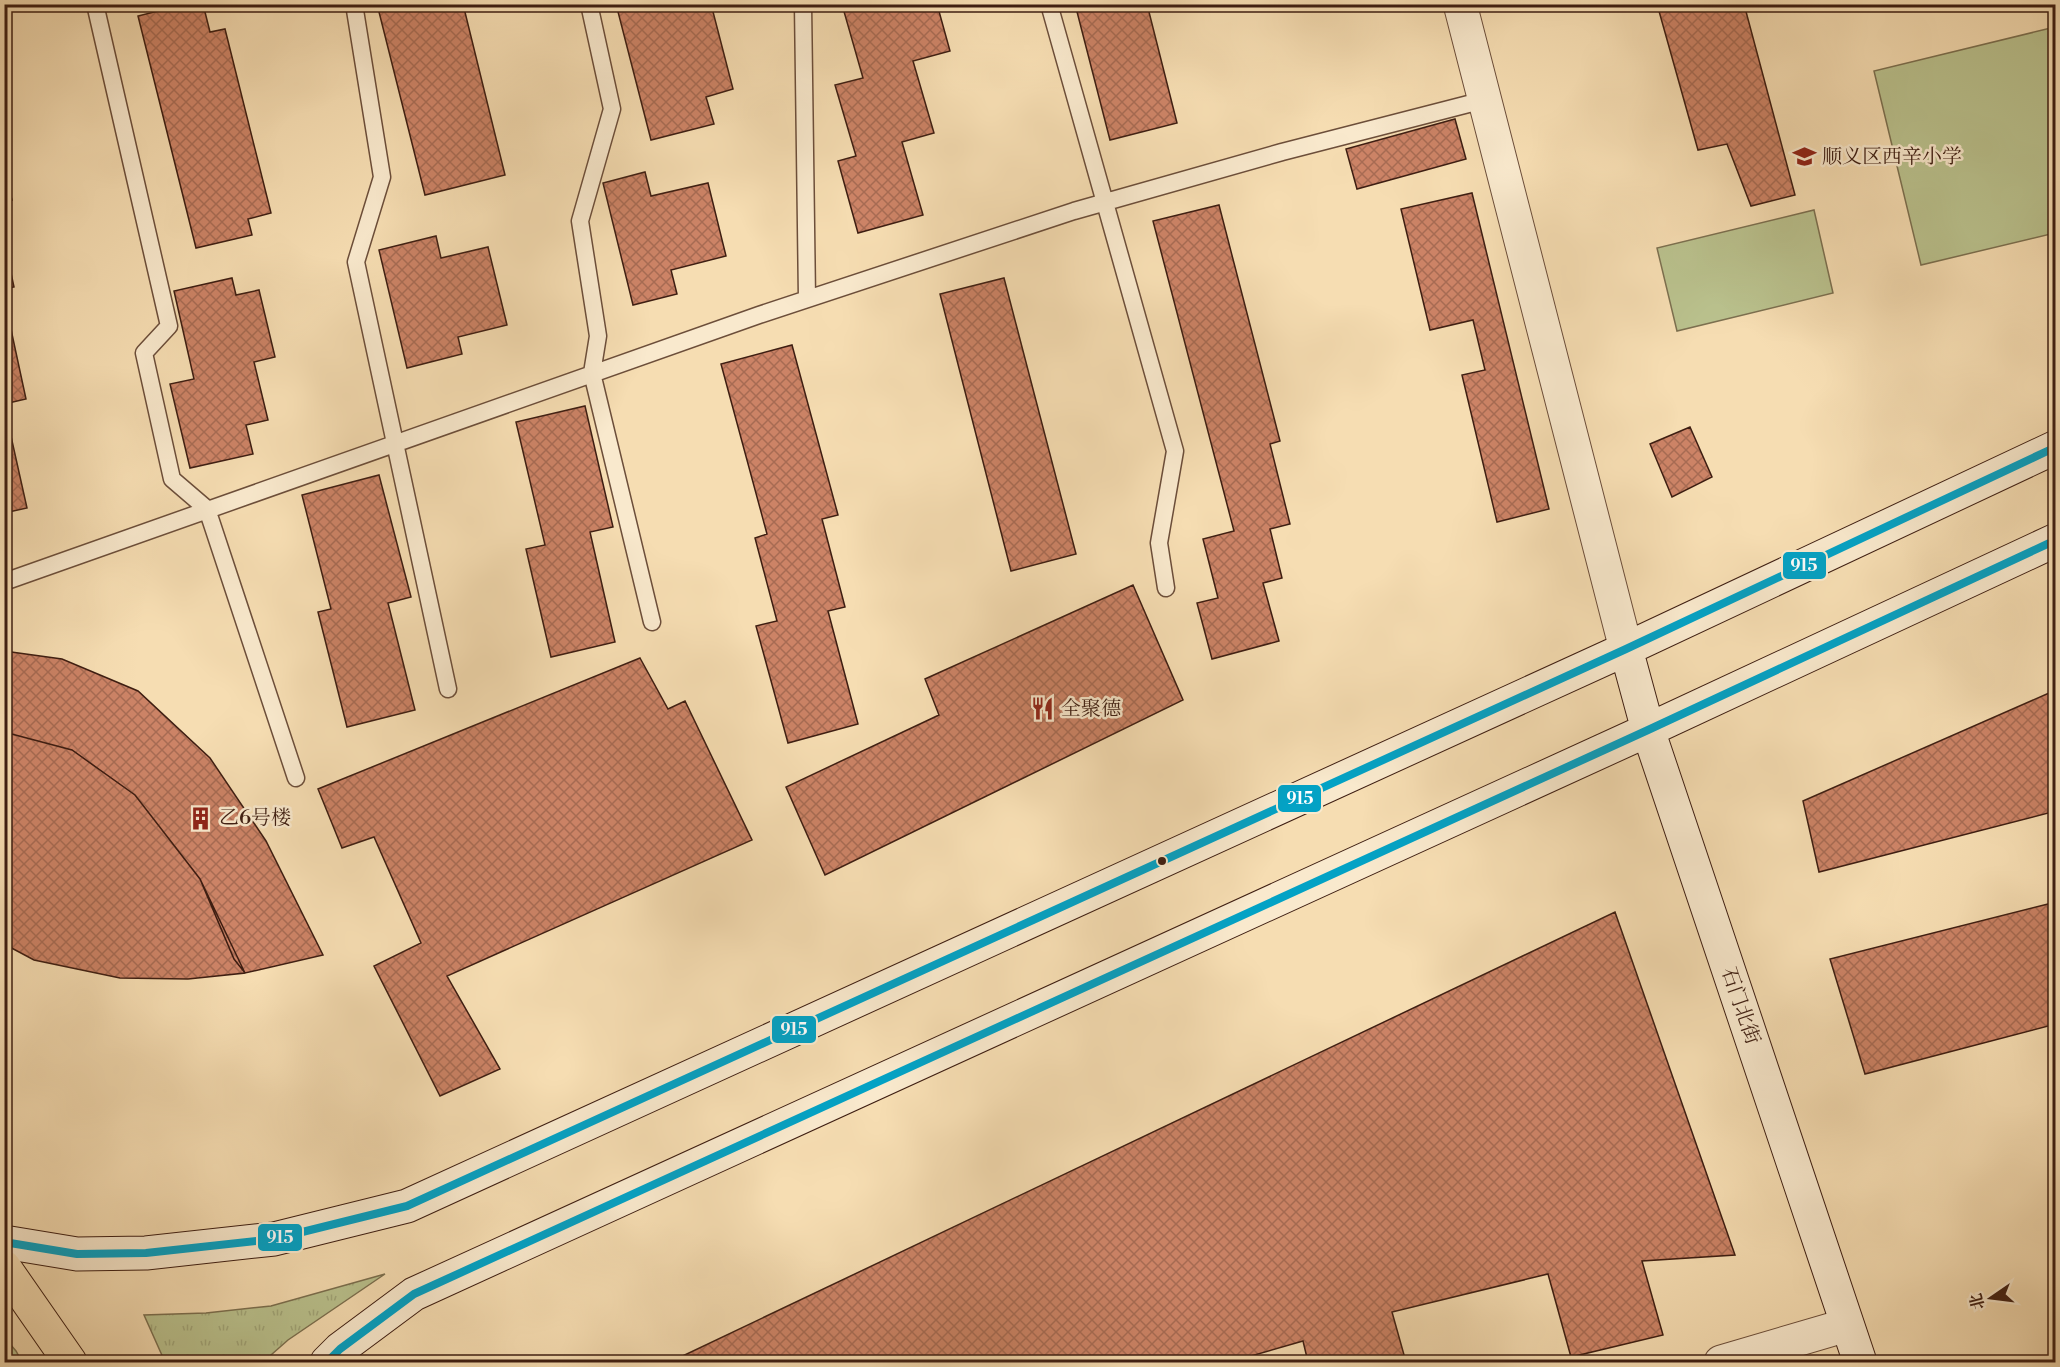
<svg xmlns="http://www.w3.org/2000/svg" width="2060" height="1367" font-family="'Libre Bodoni','Noto Serif SC',serif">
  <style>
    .grass { fill: url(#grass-tufts); stroke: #7c7050; stroke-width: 1.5 }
    .pitch { fill: #bac28e; stroke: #7c7050; stroke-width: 1.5 }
    .building { fill: url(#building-cross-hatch); stroke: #3e1e12; stroke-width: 1.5 }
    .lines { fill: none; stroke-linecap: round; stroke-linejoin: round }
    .lane-casing { stroke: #6c4e3a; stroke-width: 19 }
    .street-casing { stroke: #6c4e3a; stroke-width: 35 }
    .secondary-casing { stroke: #3e1e12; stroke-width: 35 }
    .primary-casing { stroke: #3e1e12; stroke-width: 35 }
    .lane { stroke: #f9e9cd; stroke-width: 16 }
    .street { stroke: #f9e9cd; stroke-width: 33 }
    .secondary { stroke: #f9e9cd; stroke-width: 33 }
    .primary { stroke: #f6ddb2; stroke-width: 33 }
    .bus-1-casing { stroke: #f9e9cd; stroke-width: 12 }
    .bus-1 { stroke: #03a2c5; stroke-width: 8 }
    .bus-dot { fill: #3e1e12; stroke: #f9e9cd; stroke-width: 2 }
    .labels { text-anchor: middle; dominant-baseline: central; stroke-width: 5; stroke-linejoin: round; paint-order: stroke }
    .poi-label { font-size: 20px; fill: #3e1e12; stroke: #f9e9cd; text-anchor: start }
    .street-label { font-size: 20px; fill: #3e1e12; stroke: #f9e9cd }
    .line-badge { stroke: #f9e9cd; stroke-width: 2 }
    .badge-label { font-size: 16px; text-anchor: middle; font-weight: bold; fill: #fff }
  </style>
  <defs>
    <pattern id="grass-tufts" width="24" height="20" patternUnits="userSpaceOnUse" patternTransform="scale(1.5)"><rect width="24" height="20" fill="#bac28e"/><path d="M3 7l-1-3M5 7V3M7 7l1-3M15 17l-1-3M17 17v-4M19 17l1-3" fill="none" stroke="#a1a679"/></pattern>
    <pattern id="building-cross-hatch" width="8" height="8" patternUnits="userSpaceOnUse" patternTransform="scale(1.5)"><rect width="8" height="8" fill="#cc8366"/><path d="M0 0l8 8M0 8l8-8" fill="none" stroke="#a76b53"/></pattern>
  </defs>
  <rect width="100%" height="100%" fill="#f6ddb2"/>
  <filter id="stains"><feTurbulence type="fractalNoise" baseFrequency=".00333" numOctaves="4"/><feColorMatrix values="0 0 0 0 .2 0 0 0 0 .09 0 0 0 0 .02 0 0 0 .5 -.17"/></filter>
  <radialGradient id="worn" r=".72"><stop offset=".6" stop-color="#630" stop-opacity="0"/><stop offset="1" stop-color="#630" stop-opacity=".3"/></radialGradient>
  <path class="grass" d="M385 1274 288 1340 263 1362H165L144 1315 206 1313 271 1306Z
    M4 1337 16 1351 22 1362H5Z"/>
  <path class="pitch" d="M2055 27V233L1921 265 1874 71Z
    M1814 210 1833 293 1677 331 1657 248Z"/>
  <path class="building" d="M186 4H203L210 32 225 29 271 213 248 219 252 235 196 248 138 16Z
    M377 4H463L505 175 425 195Z
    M616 4H711L733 89 706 97 714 124 651 140Z
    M856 4H937L950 51 913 61 934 133 902 142 923 215 858 233 838 161 856 156 835 85 863 78 843 8Z
    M1075 4H1147L1177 123 1110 140Z
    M1657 4H1744L1795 195 1751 206 1727 144 1698 150Z
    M1455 119 1466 159 1357 189 1346 149Z
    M4 168 12 200 4 201Z
    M645 172 651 196 708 183 726 256 671 270 677 294 633 305 603 183Z
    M1472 193 1549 509 1497 522 1462 375 1485 370 1473 320 1430 330 1401 209Z
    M1219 205 1280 441 1270 444 1290 524 1270 529 1282 578 1263 583 1279 641 1212 659 1197 603 1218 598 1203 539 1234 531 1153 221Z
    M436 236 441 258 488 247 507 325 458 337 462 354 407 368 379 250Z
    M4 241 14 287 4 289Z
    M232 278 236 295 259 290 275 357 254 362 268 420 246 425 253 454 190 468 170 384 194 379 174 291Z
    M1004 278 1076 554 1011 571 940 294Z
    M4 297 26 399 4 404Z
    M792 345 838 515 822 519 845 607 828 611 858 724 788 743 756 626 777 621 755 538 767 534 721 364Z
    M4 405 27 508 4 513Z
    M585 406 613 527 590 532 615 642 551 657 526 549 545 545 516 422Z
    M1690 427 1712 477 1672 497 1650 444Z
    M379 475 411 597 388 603 415 710 347 727 318 612 331 609 302 495Z
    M1133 585 1183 700 825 875 786 787 939 715 925 679Z
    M4 651 62 659 138 691 210 758 266 841 323 955 245 973 234 959 200 879 135 795 72 750 4 732Z
    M640 658 668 709 685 701 752 840 447 976 500 1069 440 1096 374 966 421 943 374 837 342 848 318 789Z
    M2056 690V811L1819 872 1803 801Z
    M4 732 72 750 135 795 200 879 245 973 188 979 120 978 34 960 4 944Z
    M2056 902V1024L1865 1074 1830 959Z
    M1615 912 1735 1255 1642 1261 1663 1335 1571 1357 1548 1274 1392 1312 1406 1362H1308L1303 1341 1230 1362H670Z"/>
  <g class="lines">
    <defs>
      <path id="lane" d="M95 4 169 326 144 353 172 479 207 509 296 778
        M354 4 382 177 356 262 448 689
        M589 4 612 109 580 221 598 336 592 373 652 622
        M803 4 807 299
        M1049 4 1175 451 1159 543 1166 588
        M4 582 759 315 1074 211 1282 152 1484 100"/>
      <path id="street" d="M1460 4 1626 649
        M1721 1362 1847 1325"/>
      <path id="secondary" d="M1626 649 1648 730 1860 1362
        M4 1242 77 1254 146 1253 274 1239 407 1206 1626 649 2056 447
        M327 1362 340 1349 414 1294 1648 730 2056 540"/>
      <path id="primary" d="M4 1267 70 1362"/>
    </defs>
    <use href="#lane" class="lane-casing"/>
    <use href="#street" class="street-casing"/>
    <use href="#secondary" class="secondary-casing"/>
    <use href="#primary" class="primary-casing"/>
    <use href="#lane" class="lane"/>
    <use href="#street" class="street"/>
    <use href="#secondary" class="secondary"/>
    <use href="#primary" class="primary"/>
    <defs>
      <path id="bus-1" d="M4 1242 77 1254 146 1253 274 1239 407 1206 1626 649 2056 447
        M327 1362 340 1349 414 1294 1648 730 2056 540"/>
    </defs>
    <use href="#bus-1" class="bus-1-casing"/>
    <use href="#bus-1" class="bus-1"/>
  </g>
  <defs>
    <symbol id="school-bare" viewBox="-9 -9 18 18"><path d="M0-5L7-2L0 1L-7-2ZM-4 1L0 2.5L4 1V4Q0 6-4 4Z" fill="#8f2418" stroke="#f9e9cd" stroke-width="2.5" paint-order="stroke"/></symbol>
    <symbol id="restaurant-bare" viewBox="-9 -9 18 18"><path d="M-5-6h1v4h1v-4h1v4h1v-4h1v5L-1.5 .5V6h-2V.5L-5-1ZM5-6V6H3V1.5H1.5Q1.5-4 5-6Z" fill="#8f2418" stroke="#f9e9cd" stroke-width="2.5" paint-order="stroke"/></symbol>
    <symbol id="building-bare" viewBox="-9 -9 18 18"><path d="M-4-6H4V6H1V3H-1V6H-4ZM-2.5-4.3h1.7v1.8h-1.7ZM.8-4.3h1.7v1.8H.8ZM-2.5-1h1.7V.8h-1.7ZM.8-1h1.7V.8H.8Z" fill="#8f2418" stroke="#f9e9cd" stroke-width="2.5" paint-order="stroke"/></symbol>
  </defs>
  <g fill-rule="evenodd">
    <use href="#school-bare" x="1788" y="140" width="33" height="33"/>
    <use href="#restaurant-bare" x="1026" y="692" width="33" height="33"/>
    <use href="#building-bare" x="184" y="802" width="33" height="33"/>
  </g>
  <circle class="bus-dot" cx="1162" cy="861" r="5"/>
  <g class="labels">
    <g class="poi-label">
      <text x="1822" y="157">顺义区西辛小学</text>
      <text x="1061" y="709">全聚德</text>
      <text x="219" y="818">乙6号楼</text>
    </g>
    <g class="street-label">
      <text transform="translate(1740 1006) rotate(71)">石门北街</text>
    </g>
  </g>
  <g class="line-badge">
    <rect x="1782" y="551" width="45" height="29" rx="6" fill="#03a2c5"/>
    <rect x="1277" y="784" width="45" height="29" rx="6" fill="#03a2c5"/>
    <rect x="771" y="1015" width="46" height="29" rx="6" fill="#03a2c5"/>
    <rect x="257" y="1223" width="46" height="29" rx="6" fill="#03a2c5"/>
  </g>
  <g class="badge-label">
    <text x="1804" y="571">915</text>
    <text x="1300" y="804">915</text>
    <text x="794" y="1035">915</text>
    <text x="280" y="1243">915</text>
  </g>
  <rect width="2060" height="1367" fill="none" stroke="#f6ddb2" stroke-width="24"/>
  <rect x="6" y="6" width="2048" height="1355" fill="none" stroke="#3e1e12" stroke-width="3"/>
  <rect x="12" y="12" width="2036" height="1343" fill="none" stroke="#3e1e12" stroke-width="1.5"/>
  <g transform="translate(1991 1298) rotate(256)" stroke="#f9e9cd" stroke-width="4.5" paint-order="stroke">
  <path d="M0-4.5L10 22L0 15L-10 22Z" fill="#3e1e12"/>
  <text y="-9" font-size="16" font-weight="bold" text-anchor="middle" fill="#3e1e12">北</text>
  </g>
  <rect width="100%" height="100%" filter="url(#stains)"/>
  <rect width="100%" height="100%" fill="url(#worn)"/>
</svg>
